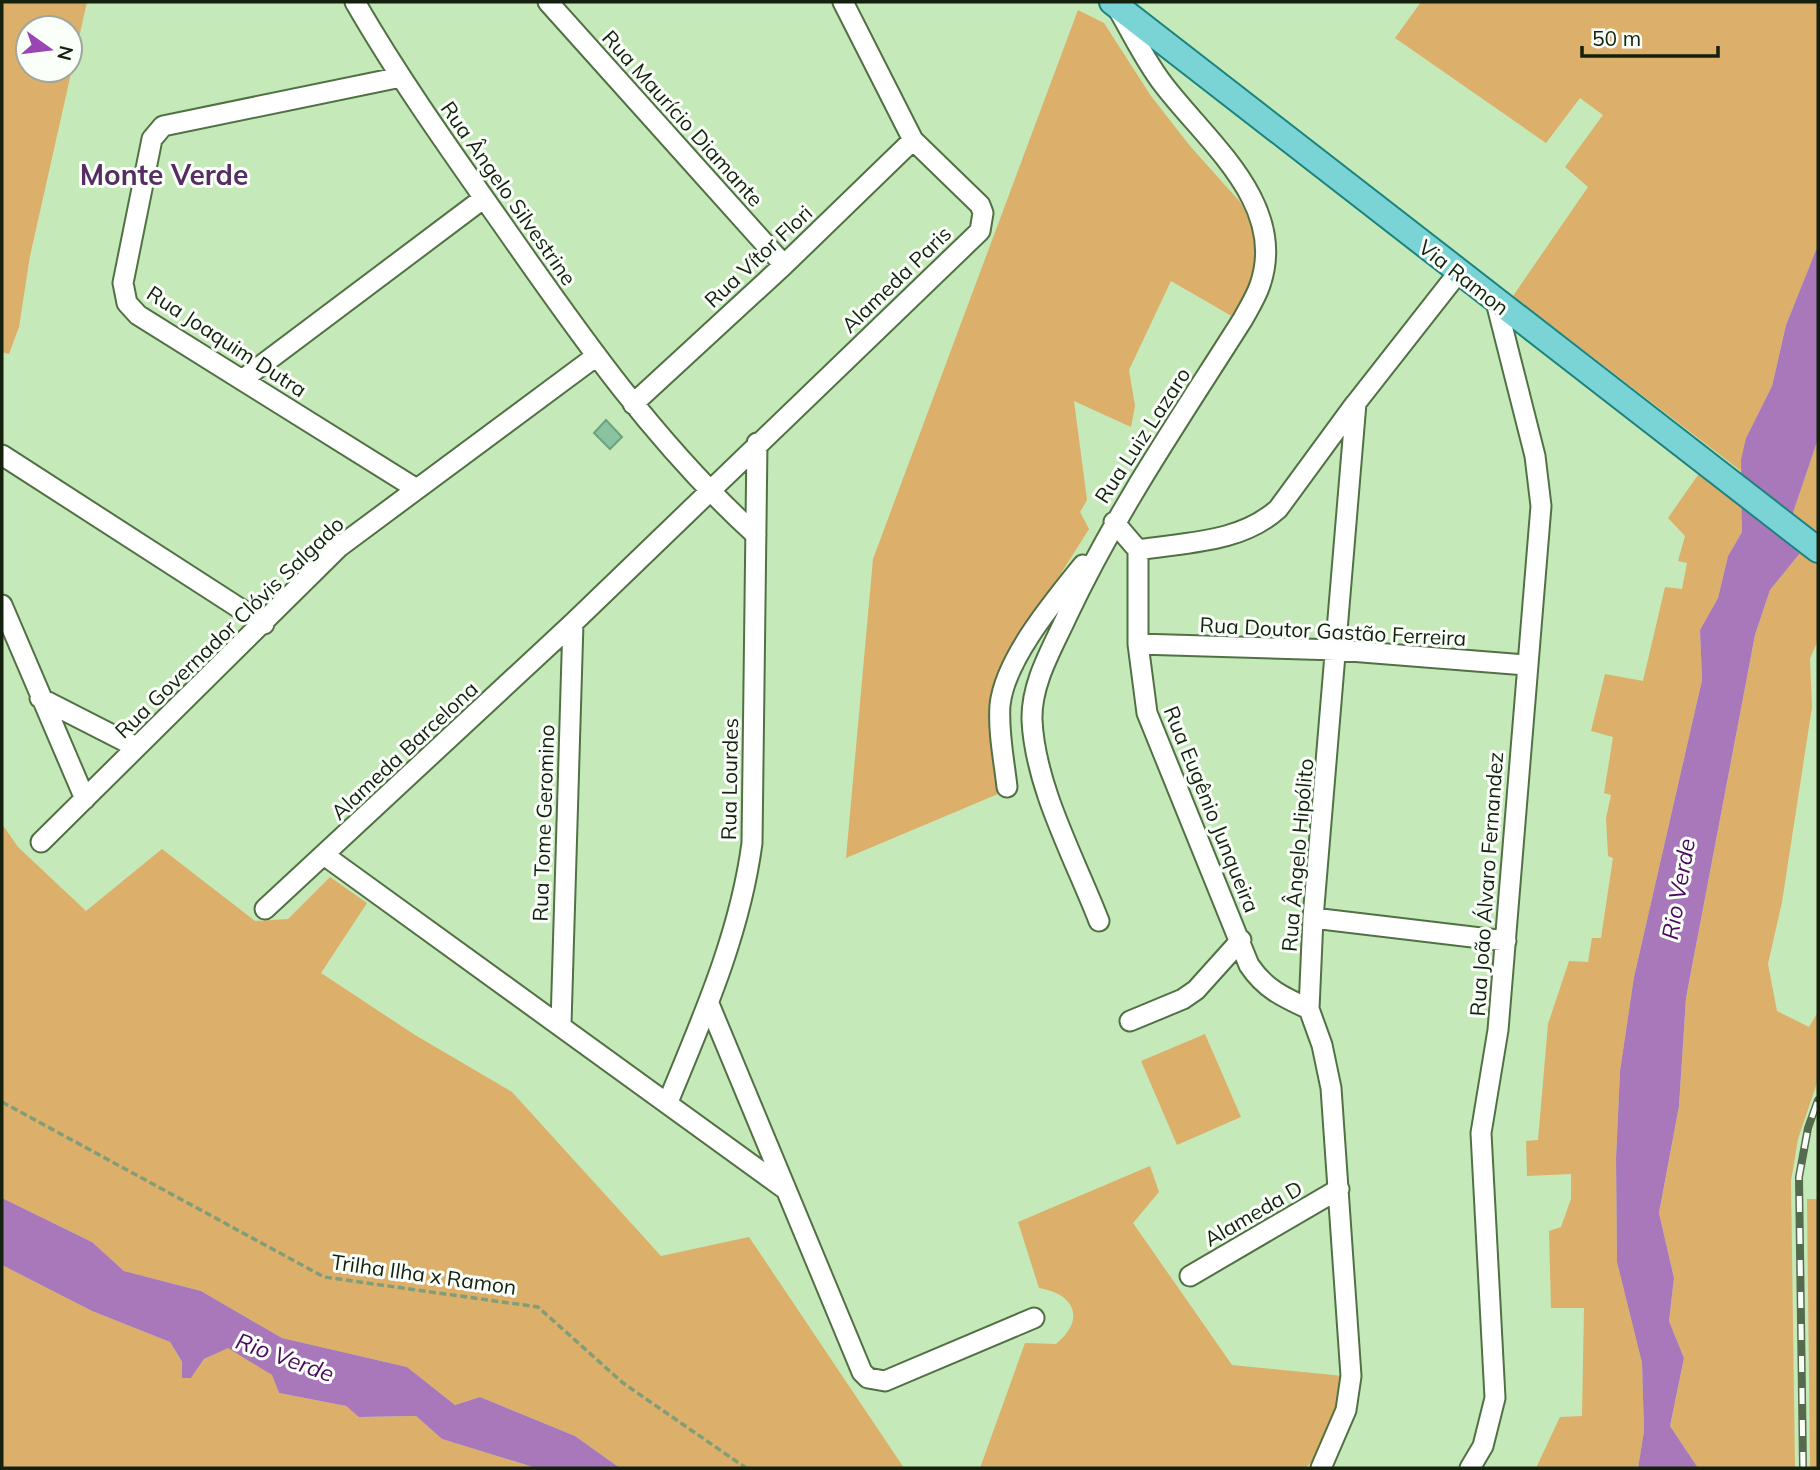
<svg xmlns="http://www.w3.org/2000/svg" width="1820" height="1470" font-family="Mulish,sans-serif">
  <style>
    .green { fill: #dcaf6b; fill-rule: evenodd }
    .water { fill: #a978ba }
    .building { fill: #8bc3a1; stroke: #6ba281; stroke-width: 2 }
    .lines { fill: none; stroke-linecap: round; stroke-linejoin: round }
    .minor-casing { stroke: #517145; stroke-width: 23 }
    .major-casing { stroke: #1c827f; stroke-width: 28 }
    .path { stroke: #829e78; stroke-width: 3.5; stroke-dasharray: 7 3.5; stroke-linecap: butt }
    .minor { stroke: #fff; stroke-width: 19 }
    .major { stroke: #7ad4d6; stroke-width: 24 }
    .rail-casing { stroke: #556b4d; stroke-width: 8 }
    .rail { stroke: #fbfffa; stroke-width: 5; stroke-dasharray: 16; stroke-linecap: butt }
    .labels { text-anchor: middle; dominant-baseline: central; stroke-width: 6; stroke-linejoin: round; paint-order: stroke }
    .street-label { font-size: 21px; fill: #14210f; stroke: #fbfffa }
    .water-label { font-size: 23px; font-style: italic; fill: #4c0a5e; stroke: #fbfffa }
    .district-label { font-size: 28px; font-weight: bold; fill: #562d63; stroke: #fbfffa }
  </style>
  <rect width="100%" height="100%" fill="#c5e9b8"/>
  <path class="green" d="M2 2H87L30 256 19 327 9 354 2 352ZM28 28H70V70H28Z
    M1421 2H1818V245L1786 325 1772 386 1746 438 1741 471 1513 296 1588 187 1565 167 1603 115 1580 98 1546 143 1395 38Z
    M1078 10 1104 23 1151 96 1190 146 1241 203 1254 231 1257 262 1250 287 1235 318 1171 281 1129 370 1135 406 1131 427 1074 401 1087 500 1080 512 1089 529 1004 664 992 739 998 794 846 858 873 559Z
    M1818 439V533L1793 513Z
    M1700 472 1743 505 1742 532 1728 556 1718 598 1700 630 1702 680 1634 977 1620 1071 1616 1159 1617 1262 1642 1363 1644 1431 1638 1468H1536L1560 1417 1582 1416 1584 1308H1551L1549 1231 1561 1227 1571 1199V1174L1527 1176 1526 1141 1538 1140 1548 1024 1569 961 1588 962 1592 938H1601L1613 858 1608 856 1606 818 1611 795 1604 793 1613 737 1591 731 1605 674 1643 681 1665 587 1682 589 1687 563 1678 561 1685 536 1668 518Z
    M1801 552 1818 564V640L1810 659 1812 707 1782 902 1768 964 1777 1011 1809 1027 1818 1012V1080L1798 1139 1791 1181 1795 1468H1698L1670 1426 1684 1358 1669 1321 1674 1278 1659 1213 1679 1106 1686 998 1755 635 1770 590Z
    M2 824 18 847 86 911 162 849 255 921 288 919 330 877 367 903 321 973 415 1035 512 1092 661 1256 749 1237 904 1468H620L575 1436 480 1397 455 1405 407 1367 282 1338 201 1291 124 1271 92 1242 2 1198Z
    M1205 1034 1241 1117 1177 1145 1141 1061Z
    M1150 1166 1159 1192 1133 1223 1232 1365 1343 1376 1340 1408 1327 1428 1316 1458 1305 1468H980L1025 1343 1056 1344C1086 1319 1075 1294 1039 1288L1018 1222Z
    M1807 1199H1818V1468H1810Z
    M2 1265 92 1311 170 1342 191 1378 204 1359 228 1347 272 1375 279 1393 346 1406 360 1417 416 1416 442 1439 536 1468H2Z"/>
  <path class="water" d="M1818 245V439L1793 513 1801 552 1770 590 1755 635 1686 998 1679 1106 1659 1213 1674 1278 1669 1321 1684 1358 1670 1426 1698 1468H1638L1644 1431 1642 1363 1617 1262 1616 1159 1620 1071 1634 977 1702 680 1700 630 1718 598 1728 556 1742 532 1741 460 1746 438 1772 386 1786 325Z
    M2 1198 92 1242 124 1271 201 1291 282 1338 407 1367 455 1405 480 1397 575 1436 620 1468H536L442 1439 416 1416 359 1417 346 1406 279 1393 272 1375 228 1348 204 1359 191 1378H182V1362L170 1342 92 1311 2 1265Z"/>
  <path class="building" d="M606 420 622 437 610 449 594 433Z"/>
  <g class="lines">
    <defs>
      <path id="minor" d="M355 2C400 80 453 154 505 228 581 337 657 445 756 535
        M548 2 784 265
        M401 77 163 126 152 139 123 283 127 303 138 315 415 488
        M242 380 484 198
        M633 404 784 265 913 140
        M2 455 264 624
        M1114 522 1138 550
        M1138 550V644L1147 713 1249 965C1265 989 1283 997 1309 1009
        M1138 550C1187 542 1240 543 1278 509L1355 404
        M2 605 85 799
        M1138 644 1337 650 1526 665
        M40 698 136 747
        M1007 787C1004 760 998 732 1000 705 1005 659 1054 601 1083 565
        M41 842 339 547 595 357
        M324 855 785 1189
        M265 909 573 623 980 231 983 213 980 205 913 140 843 2
        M1313 918 1506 941
        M1099 921C1075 859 1035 787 1032 720 1031 683 1052 649 1067 616 1117 510 1181 417 1243 319 1249 308 1256 297 1260 285 1288 204 1207 142 1163 84 1146 62 1133 35 1119 11
        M709 1004 862 1372 868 1378 885 1381 1034 1318
        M1130 1021 1183 999 1196 990 1241 940
        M561 1024 573 623
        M668 1102C703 1017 740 934 752 843L757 443
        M1190 1276 1339 1189
        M1321 1468 1346 1410 1351 1376 1331 1088 1322 1045 1309 1009 1313 918 1356 403 1458 273
        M1470 1468 1483 1446 1495 1398 1481 1133 1498 1030 1541 506 1535 456 1496 302"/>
      <path id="major" d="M1112 2 1818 550"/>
    </defs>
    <use href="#minor" class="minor-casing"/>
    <use href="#major" class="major-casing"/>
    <path class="path" d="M2 1102 324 1277 538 1307 623 1383 746 1468"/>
    <use href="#minor" class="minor"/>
    <use href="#major" class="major"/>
    <defs>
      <path id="rail" d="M1803 1468 1799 1177 1808 1128 1818 1100"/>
    </defs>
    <use href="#rail" class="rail-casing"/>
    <use href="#rail" class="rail"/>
  </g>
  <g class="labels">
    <g class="street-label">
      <text transform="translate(683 118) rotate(48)">Rua Maurício Diamante</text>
      <text transform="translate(509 193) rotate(55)">Rua Ângelo Silvestrine</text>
      <text transform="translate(758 256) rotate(-43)">Rua Vítor Flori</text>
      <text transform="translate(1464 277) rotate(38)">Via Ramon</text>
      <text transform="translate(896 279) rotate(-44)">Alameda Paris</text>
      <text transform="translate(227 341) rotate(33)">Rua Joaquim Dutra</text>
      <text transform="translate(1142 435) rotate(-57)">Rua Luiz Lazaro</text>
      <text transform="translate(229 627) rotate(-44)">Rua Governador Clóvis Salgado</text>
      <text transform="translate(1333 631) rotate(3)">Rua Doutor Gastão Ferreira</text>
      <text transform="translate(404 750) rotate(-43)">Alameda Barcelona</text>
      <text transform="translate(729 779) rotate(-89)">Rua Lourdes</text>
      <text transform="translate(1212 809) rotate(68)">Rua Eugênio Junqueira</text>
      <text transform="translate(543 823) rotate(-88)">Rua Tome Geromino</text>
      <text transform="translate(1297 855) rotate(-85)">Rua Ângelo Hipólito</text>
      <text transform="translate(1486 884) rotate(-86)">Rua João Álvaro Fernandez</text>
      <text transform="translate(1253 1213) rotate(-30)">Alameda D</text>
      <text transform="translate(424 1274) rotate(8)">Trilha Ilha x Ramon</text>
    </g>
    <g class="water-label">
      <text transform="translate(1678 889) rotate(-80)">Rio Verde</text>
      <text transform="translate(285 1357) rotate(20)">Rio Verde</text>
    </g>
    <g class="district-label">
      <text x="164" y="174">Monte Verde</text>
    </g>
  </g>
  <rect width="1820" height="1470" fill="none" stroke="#14210f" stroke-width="7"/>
  <g transform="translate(49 49) rotate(104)"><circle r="33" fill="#fbfffa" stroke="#9fa69c" stroke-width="2"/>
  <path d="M0-5L12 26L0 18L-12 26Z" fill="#9945b4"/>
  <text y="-10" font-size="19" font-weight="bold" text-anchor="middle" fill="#14210f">N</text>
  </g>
  <path d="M1582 46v10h136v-10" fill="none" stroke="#14210f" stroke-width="3.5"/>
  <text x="1592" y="46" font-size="21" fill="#14210f" stroke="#fbfffa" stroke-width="5" paint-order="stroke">50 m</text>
</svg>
